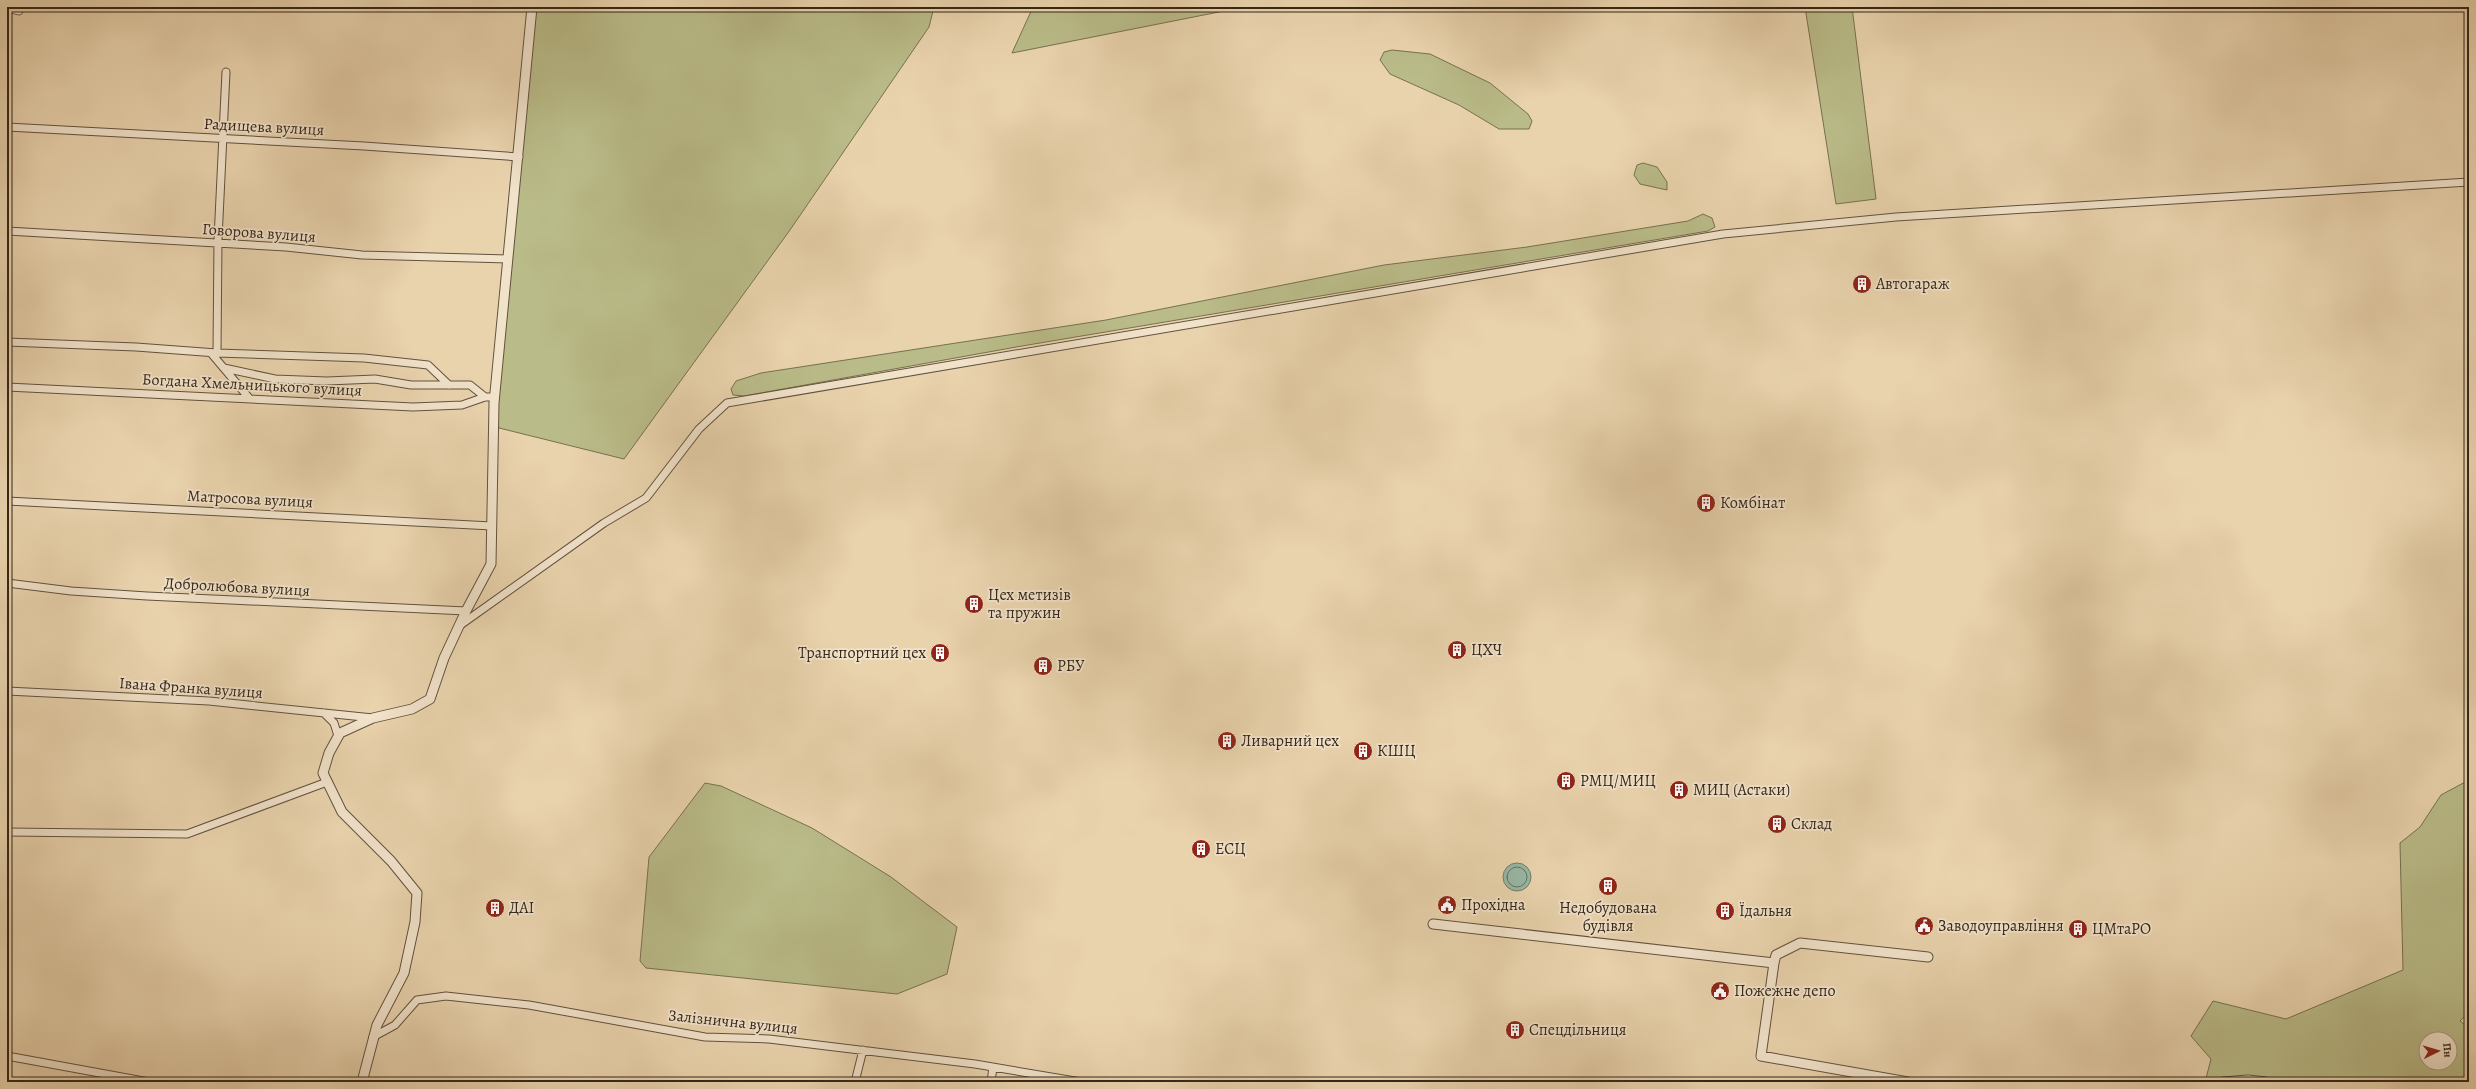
<svg xmlns="http://www.w3.org/2000/svg" width="2476" height="1089" font-family="Alegreya,serif">
  <style>
    .green { fill: #b9bb88; stroke: #777150; fill-rule: evenodd }
    .water { fill: #98b8a6; stroke: #707e6e }
    .lines { fill: none; stroke-linecap: round; stroke-linejoin: round }
    .shore { stroke: #667060; stroke-width: 1 }
    .minor-casing { stroke: #62523e; stroke-width: 9 }
    .tertiary-casing { stroke: #62523e; stroke-width: 11 }
    .minor { stroke: #f1e2ca; stroke-width: 7 }
    .tertiary { stroke: #f1e2ca; stroke-width: 9 }
    .labels { text-anchor: middle; dominant-baseline: central; stroke-width: 3.5; stroke-linejoin: round; paint-order: stroke }
    .street-label { font-size: 16px; fill: #352719; stroke: #f1e2ca }
    .poi-label { font-size: 16px; fill: #352719; stroke: #f1e2ca; text-anchor: start }
  </style>
  <rect width="100%" height="100%" fill="#e9d3ad"/>
  <filter id="stains"><feTurbulence type="fractalNoise" baseFrequency=".005" numOctaves="4"/><feColorMatrix values="0 0 0 0 .2 0 0 0 0 .09 0 0 0 0 .02 0 0 0 .5 -.17"/></filter>
  <radialGradient id="worn" r=".72"><stop offset=".6" stop-color="#630" stop-opacity="0"/><stop offset="1" stop-color="#630" stop-opacity=".3"/></radialGradient>
  <path class="green" d="M535 7H934L929 27 790 230 624 459 499 428 494 403Z
    M1033 7H1244L1012 53Z
    M1805 7H1852L1876 199 1836 204Z
    M1392 50 1430 54 1490 83 1528 114 1532 121 1529 129H1499L1459 105 1390 74 1380 60 1384 52Z
    M1643 163 1657 167 1667 182V190L1640 184 1634 175 1637 165Z
    M1703 214 1712 218 1715 227 1708 231 1022 346 744 396 733 395 731 389 736 381 761 373 1106 320 1384 265 1527 247 1688 221Z
    M2469 780V1012L2460 1021 2469 1028V1073L2459 1082H2205L2211 1059 2191 1036 2213 1001 2286 1019 2403 970 2400 843 2420 827 2441 795ZM2426 1039H2450V1063H2426Z
    M705 783 721 786 812 828 891 877 957 927 947 974 897 994 646 968 640 961 649 857Z"/>
  <path class="water" d="M1503 877a14 14 0 1 1 28 0a14 14 0 1 1-28 0Z"/>
  <g class="lines">
    <path class="shore" d="M1507 877a10 10 0 1 1 20 0a10 10 0 1 1-20 0Z"/>
    <defs>
      <path id="minor" d="M7 8 19 11
        M7 127 364 146 519 157
        M7 231 286 247 362 255 508 259
        M7 342 136 347 217 353 364 358 428 365 449 385
        M211 353 249 398
        M217 353 218 239 226 72
        M224 368 275 379 327 381 375 379 411 385H470L485 397
        M7 387 413 407 462 405 485 397H495
        M7 501 492 526
        M7 583 71 591 147 596 466 611
        M459 626 604 523 646 498 699 429 727 403 1723 234 1896 217 2469 182
        M7 691 209 701 373 718
        M324 713 334 723 338 736
        M7 832 187 834 327 782
        M373 1037 395 1025 417 1000 446 996 529 1005 705 1037 769 1039 975 1064 1081 1082
        M7 1056 149 1082
        M855 1082 863 1050
        M991 1082 993 1067"/>
      <path id="tertiary" d="M1433 924 1774 963
        M362 1082 377 1025 404 973 415 922 417 893 391 861 342 812 323 773 329 753 340 733 373 718 412 709 430 699 444 658 466 611 491 564 494 403 532 7
        M1908 1082 1761 1056 1774 963 1776 955 1800 943 1928 957
        M2223 1082 2248 1080 2266 1082"/>
    </defs>
    <use href="#minor" class="minor-casing"/>
    <use href="#tertiary" class="tertiary-casing"/>
    <use href="#minor" class="minor"/>
    <use href="#tertiary" class="tertiary"/>
  </g>
  <defs>
    <symbol id="building-disc" viewBox="-11 -11 22 22"><circle r="9.5" fill="#8f2418" stroke="#f1e2ca"/><path d="M-4-6H4V6H1V3H-1V6H-4ZM-2.5-4.3h1.7v1.8h-1.7ZM.8-4.3h1.7v1.8H.8ZM-2.5-1h1.7V.8h-1.7ZM.8-1h1.7V.8H.8Z" fill="#fff"/></symbol>
    <symbol id="civic-disc" viewBox="-11 -11 22 22"><circle r="9.5" fill="#8f2418" stroke="#f1e2ca"/><path d="M-.6-6.5H3V-4.5H.6V-3L4-1V1h2V6H-6V1h2V-1L-.6-3ZM-1.2 2.5V6h2.4V2.5Z" fill="#fff"/></symbol>
  </defs>
  <g fill-rule="evenodd">
    <use href="#building-disc" x="1851" y="273" width="22" height="22"/>
    <use href="#building-disc" x="1695" y="492" width="22" height="22"/>
    <use href="#building-disc" x="963" y="593" width="22" height="22"/>
    <use href="#building-disc" x="1446" y="639" width="22" height="22"/>
    <use href="#building-disc" x="929" y="642" width="22" height="22"/>
    <use href="#building-disc" x="1032" y="655" width="22" height="22"/>
    <use href="#building-disc" x="1216" y="730" width="22" height="22"/>
    <use href="#building-disc" x="1352" y="740" width="22" height="22"/>
    <use href="#building-disc" x="1555" y="770" width="22" height="22"/>
    <use href="#building-disc" x="1668" y="779" width="22" height="22"/>
    <use href="#building-disc" x="1766" y="813" width="22" height="22"/>
    <use href="#building-disc" x="1190" y="838" width="22" height="22"/>
    <use href="#building-disc" x="1597" y="875" width="22" height="22"/>
    <use href="#civic-disc" x="1436" y="894" width="22" height="22"/>
    <use href="#building-disc" x="484" y="897" width="22" height="22"/>
    <use href="#building-disc" x="1714" y="900" width="22" height="22"/>
    <use href="#civic-disc" x="1913" y="915" width="22" height="22"/>
    <use href="#building-disc" x="2067" y="918" width="22" height="22"/>
    <use href="#civic-disc" x="1709" y="980" width="22" height="22"/>
    <use href="#building-disc" x="1504" y="1019" width="22" height="22"/>
  </g>
  <g class="labels">
    <g class="street-label">
      <text transform="translate(264 127) rotate(3)">Радищева вулиця</text>
      <text transform="translate(259 233) rotate(4)">Говорова вулиця</text>
      <text transform="translate(252 385) rotate(3)">Богдана Хмельницького вулиця</text>
      <text transform="translate(250 499) rotate(3)">Матросова вулиця</text>
      <text transform="translate(237 587) rotate(3)">Добролюбова вулиця</text>
      <text transform="translate(191 688) rotate(4)">Івана Франка вулиця</text>
      <text transform="translate(733 1022) rotate(6)">Залізнична вулиця</text>
    </g>
    <g class="poi-label">
      <text x="1876" y="284">Автогараж</text>
      <text x="1720" y="503">Комбінат</text>
      <text x="988" y="595">Цех метизів<tspan x="988" dy="18">та пружин</tspan></text>
      <text x="1471" y="650">ЦХЧ</text>
      <text x="926" y="653" text-anchor="end">Транспортний цех</text>
      <text x="1057" y="666">РБУ</text>
      <text x="1241" y="741">Ливарний цех</text>
      <text x="1377" y="751">КШЦ</text>
      <text x="1580" y="781">РМЦ/МИЦ</text>
      <text x="1693" y="790">МИЦ (Астаки)</text>
      <text x="1791" y="824">Склад</text>
      <text x="1215" y="849">ЕСЦ</text>
      <text x="1461" y="905">Прохідна</text>
      <text x="509" y="908">ДАІ</text>
      <text x="1608" y="908" text-anchor="middle">Недобудована<tspan x="1608" dy="18">будівля</tspan></text>
      <text x="1739" y="911">Їдальня</text>
      <text x="1938" y="926">Заводоуправління</text>
      <text x="2092" y="929">ЦМтаРО</text>
      <text x="1734" y="991">Пожежне депо</text>
      <text x="1529" y="1030">Спецдільниця</text>
    </g>
  </g>
  <rect width="2476" height="1089" fill="none" stroke="#e9d3ad" stroke-width="24"/>
  <rect x="8" y="8" width="2460" height="1073" fill="none" stroke="#352719" stroke-width="2"/>
  <rect x="12" y="12" width="2452" height="1065" fill="none" stroke="#352719"/>
  <g transform="translate(2438 1051) rotate(85)"><circle r="19" fill="#f1e2ca" stroke="#a69783"/>
  <path d="M0-3L7 15L0 10L-7 15Z" fill="#8f2418"/>
  <text y="-6" font-size="11" font-weight="bold" text-anchor="middle" fill="#352719">Пн</text>
  </g>
  <rect width="100%" height="100%" filter="url(#stains)"/>
  <rect width="100%" height="100%" fill="url(#worn)"/>
</svg>
